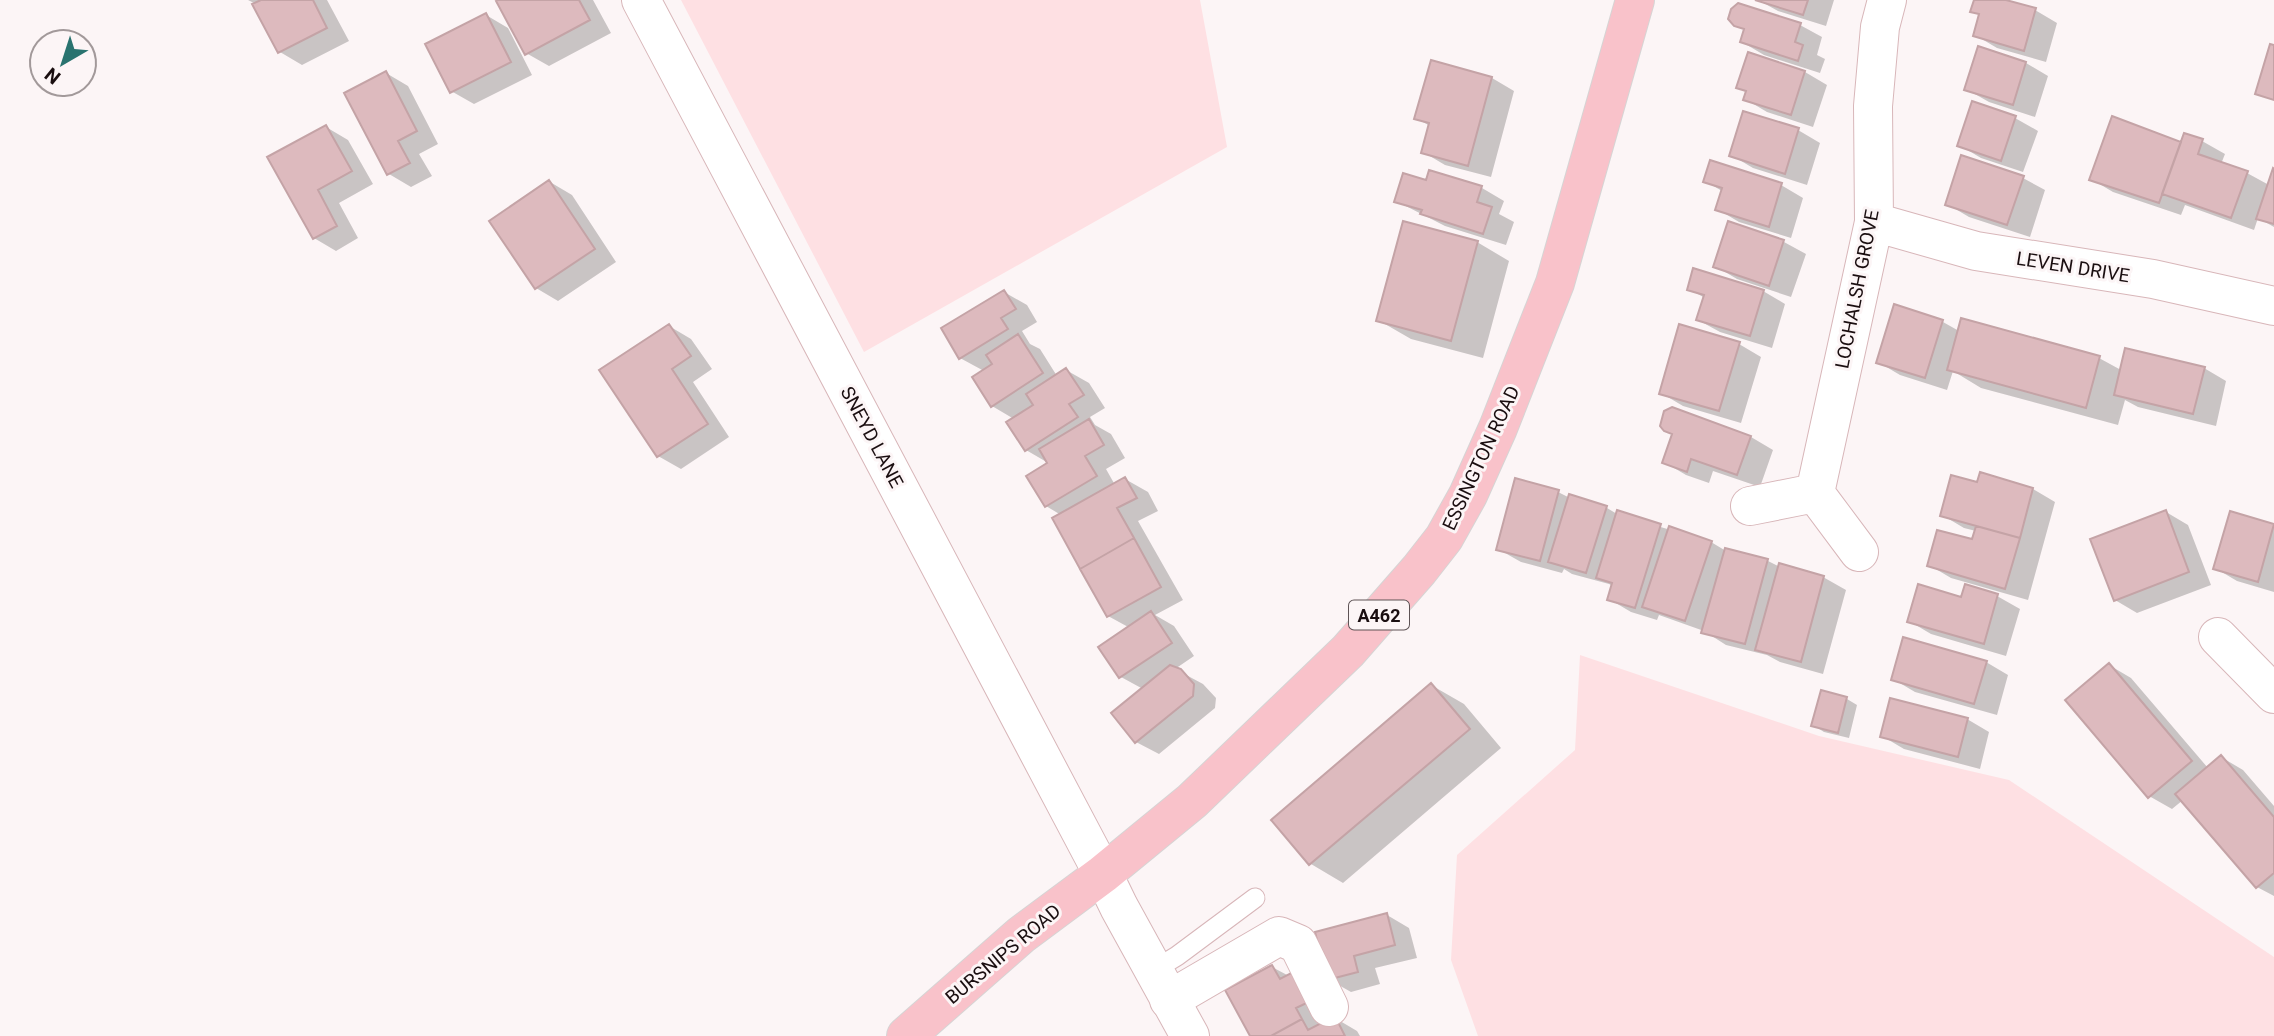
<svg xmlns="http://www.w3.org/2000/svg" width="2274" height="1036" font-family="Roboto,sans-serif">
  <style>
    .green { fill: #fee0e3 }
    .shadow { fill: #0003 }
    .building { fill: #ddbabe; stroke: #c4a3a6; stroke-width: 2 }
    .lines { fill: none; stroke-linecap: round; stroke-linejoin: round }
    .service-casing { stroke: #d8b6b9; stroke-width: 21 }
    .minor-casing { stroke: #d8b6b9; stroke-width: 40 }
    .tertiary-casing { stroke: #d8b6b9; stroke-width: 40 }
    .primary-casing { stroke: #d6d4d4; stroke-width: 40 }
    .service { stroke: #fff; stroke-width: 19 }
    .minor { stroke: #fff; stroke-width: 38 }
    .tertiary { stroke: #fff; stroke-width: 38 }
    .primary { stroke: #f9c2ca; stroke-width: 38 }
    .labels { text-anchor: middle; dominant-baseline: central; stroke-width: 6; stroke-linejoin: round; paint-order: stroke }
    .shield { fill: #fcf5f6; stroke: #5e5355; stroke-width: 2 }
    .shield-label { font-size: 18px; font-weight: bold; fill: #1a0e10 }
    .street-label { font-size: 19px; fill: #1a0e10; stroke: #fcf5f6 }
  </style>
  <rect width="100%" height="100%" fill="#fcf5f6"/>
  <path class="green" d="M681 0H1200L1227 147 864 352Z
    M1580 655 1819 736 2009 780 2274 957V1036H1478L1451 960 1457 855 1575 750Z"/>
  <path class="shadow" d="M248 0H327L349 41 302 65 280 52 254 3Z
    M501 0H593L611 33 549 66 526 53Z
    M1758 0H1834L1826 26 1778 11Z
    M1976 0H1999L2035 10 2057 23 2046 62 1997 48 1975 35 1980 16 1973 11Z
    M486 15 508 28 532 75 474 104 451 91Z
    M1735 25H1800L1822 37 1817 55 1825 59 1820 73 1764 55 1742 42 1746 31Z
    M1979 49 2026 63 2048 76 2035 117 1989 102 1966 89Z
    M1432 62 1492 78 1514 91 1491 177 1445 165 1423 152 1430 126 1416 118Z
    M1805 72 1827 85 1813 127 1767 112 1745 99 1747 93 1738 87Z
    M386 73 408 86 438 144 419 154 432 176 411 187 389 174Z
    M1973 103 2015 118 2038 131 2023 172 1981 158 1959 145Z
    M326 127 348 140 373 184 339 203 358 238 336 251 314 238 269 158Z
    M1798 130 1820 143 1807 185 1753 168 1731 155Z
    M2185 135 2202 141 2225 154 2221 164 2247 173 2269 185 2274 171V227L2258 218 2254 230 2185 205 2181 215 2113 192 2091 179 2182 144Z
    M1430 172 1482 188 1504 201 1499 214 1514 222 1506 245 1445 226 1396 201 1427 182Z
    M2023 178 2045 190 2030 237 1969 217 1947 204Z
    M1705 181 1781 185 1803 198 1791 238 1739 222 1717 209 1722 191Z
    M550 182 572 195 616 262 558 301 536 288Z
    M1729 223 1784 242 1806 254 1791 297 1737 279 1715 266Z
    M1477 242 1509 261 1483 358 1411 339 1378 320Z
    M1689 289 1763 291 1785 304 1772 348 1720 332 1698 320 1705 298Z
    M1004 292 1027 305 1037 322 1022 331 1030 344 1040 349 1057 376 1066 370 1089 383 1105 408 1090 417 1095 425 1111 434 1125 458 1106 469 1115 485 1125 479 1148 492 1158 511 1138 521 1183 600 1155 615 1174 626 1194 656 1175 669 1203 684 1216 698 1215 708 1159 754 1136 742 1143 689 1121 677 1130 628 1108 616 1061 515 1046 506 1050 464 1026 450 1014 419 992 406 984 371 960 358Z
    M1895 307 1943 322 1959 331 2099 358 2121 370 2204 368 2226 381 2216 426 2138 407 2125 400 2118 425 1981 388 1953 371 1947 390 1900 375 1878 362Z
    M669 326 691 339 712 369 693 382 729 437 681 469 658 456Z
    M1739 344 1761 357 1741 423 1683 406 1661 393Z
    M1672 409 1751 437 1773 450 1760 487 1713 471 1709 483 1686 475 1664 462 1674 435Z
    M1981 475 2033 489 2055 502 2028 600 1951 578 1929 565 1973 542 1976 531 1964 528 1942 515 1978 485Z
    M1558 492 1570 498V496L1607 508 1617 514 1711 542 1726 551 1768 561 1780 567 1823 577 1846 590 1823 674 1780 662 1767 655 1726 645 1704 631 1659 615 1657 620 1631 612 1609 599 1613 586 1609 584 1572 574 1564 569 1562 573 1521 562 1498 549Z
    M2166 512 2188 525 2211 585 2137 613 2115 600Z
    M2232 513 2274 526V592L2237 581 2215 568Z
    M1997 596 2020 609 2006 656 1931 634 1909 621 1962 599Z
    M1986 662 2008 675 1997 715 1915 692 1893 679Z
    M2109 665 2131 678 2208 768 2221 757 2243 770 2274 806V896L2257 887 2183 800 2172 809 2149 796Z
    M1431 685 1464 704 1501 748 1343 883 1311 864 1273 820Z
    M1847 699 1857 705 1849 738 1824 732 1813 725Z
    M1967 719 1989 732 1980 769 1904 749 1882 736Z
    M1387 915 1409 928 1417 958 1375 968 1380 984 1351 992 1328 979Z
    M1272 967 1289 976 1320 1026 1335 1018 1357 1031 1360 1036H1252Z"/>
  <path class="building" d="M261 0H313L327 28 278 53 252 4Z
    M498 0H579L590 20 525 55 496 1Z
    M1755 0H1808L1803 15Z
    M1974 0H2006L2036 8 2024 51 1973 36 1979 14 1970 12Z
    M1738 3 1801 23 1795 42 1803 45 1798 61 1740 42 1744 29 1734 26 1728 19 1731 9Z
    M486 13 511 62 450 93 425 44Z
    M2270 44 2274 45V100L2255 94Z
    M1978 46 2026 62 2013 105 1964 90Z
    M1748 52 1805 71 1791 115 1743 100 1746 91 1736 88Z
    M1431 60 1492 77 1468 166 1421 153 1429 123 1414 119Z
    M386 71 417 131 398 141 410 163 387 175 344 93Z
    M1972 101 2016 116 2001 161 1957 146Z
    M1743 111 1799 128 1785 174 1729 156Z
    M2112 116 2181 142 2159 203 2089 180Z
    M326 125 352 171 318 190 337 226 313 239 267 157Z
    M2184 133 2203 139 2198 154 2248 171 2231 218 2162 194Z
    M1961 155 2024 176 2007 225 1945 205Z
    M1710 160 1782 183 1769 227 1715 210 1722 188 1703 182Z
    M2273 168 2274 169V224L2256 219Z
    M1429 170 1482 186 1477 202 1492 207 1483 234 1420 214 1422 210 1394 202 1403 173 1426 180Z
    M549 180 595 249 535 289 489 221Z
    M1403 221 1478 241 1451 341 1376 321Z
    M1728 221 1784 240 1769 286 1713 267Z
    M1693 268 1764 290 1750 336 1696 320 1704 295 1687 290Z
    M1004 290 1016 309 1001 318 1008 329 959 359 941 328Z
    M1894 304 1943 320 1925 378 1876 363Z
    M1961 318 2100 356 2086 408 1947 370Z
    M669 324 691 356 672 369 708 424 657 457 599 370Z
    M1679 324 1740 342 1719 411 1659 394Z
    M1018 334 1043 373 991 407 972 377 992 364 986 355Z
    M2125 348 2205 367 2193 414 2114 395Z
    M1066 368 1084 395 1069 404 1078 417 1025 451 1006 422 1033 405 1026 394Z
    M1672 407 1751 436 1737 475 1691 459 1687 472 1662 463 1672 434 1664 431 1660 426 1664 411Z
    M1089 419 1104 445 1085 456 1097 476 1045 507 1026 476 1047 463 1039 449Z
    M1980 472 2033 488 2020 538 1940 516 1951 475 1977 482Z
    M1125 477 1137 498 1117 508 1134 538 1080 569 1052 518Z
    M1515 478 1559 490 1540 561 1496 550Z
    M1569 494 1607 506 1586 573 1548 562Z
    M1617 510 1661 524 1635 608 1607 600 1612 583 1596 578Z
    M2166 510 2189 572 2114 601 2090 539Z
    M2230 511 2274 524 2258 582 2213 569Z
    M1669 526 1712 541 1685 621 1642 607Z
    M1976 526 2020 538 2005 589 1927 566 1937 530 1972 539Z
    M1134 538 1161 587 1107 617 1080 569Z
    M1725 548 1768 559 1745 644 1701 633Z
    M1779 563 1824 576 1801 662 1755 650Z
    M1918 584 1961 597 1965 584 1998 594 1984 644 1907 622Z
    M1151 611 1172 643 1119 678 1098 647Z
    M1903 637 1987 661 1974 704 1891 680Z
    M2109 663 2192 761 2148 798 2065 700Z
    M1170 665 1181 669 1194 684 1193 696 1135 743 1111 713Z
    M1431 683 1470 729 1309 865 1271 820Z
    M1821 690 1847 697 1838 733 1811 726Z
    M1890 698 1968 718 1958 757 1880 737Z
    M2221 755 2274 817V873L2256 888 2175 794Z
    M1387 913 1395 945 1354 956 1358 972 1327 980 1315 932Z
    M1272 965 1280 979 1299 969 1315 999 1296 1008 1302 1019 1271 1036H1250L1225 990Z
    M1335 1016 1345 1036H1271L1302 1019 1308 1030Z"/>
  <g class="lines">
    <defs>
      <path id="service" d="M1154 970 1177 956 1255 898"/>
      <path id="minor" d="M641 0 1103 874
        M1874 222 1976 251 2153 279 2274 306
        M1815 493 1874 222 1873 106 1880 27 1887 0
        M1750 506 1815 493 1859 552
        M2218 637 2274 694
        M1169 1000 1279 936 1298 944 1329 1007"/>
      <path id="tertiary" d="M1103 874 1119 907 1190 1036"/>
      <path id="primary" d="M906 1036 1021 935 1103 874 1192 801 1348 651 1419 570 1444 538 1468 495 1498 428 1555 283 1635 0"/>
    </defs>
    <use href="#service" class="service-casing"/>
    <use href="#minor" class="minor-casing"/>
    <use href="#tertiary" class="tertiary-casing"/>
    <use href="#primary" class="primary-casing"/>
    <use href="#service" class="service"/>
    <use href="#minor" class="minor"/>
    <use href="#tertiary" class="tertiary"/>
    <use href="#primary" class="primary"/>
  </g>
  <g class="labels">
    <rect class="shield" x="1349" y="600.5" width="60" height="29" rx="5"/>
    <g class="shield-label">
      <text x="1379" y="615">A462</text>
    </g>
    <g class="street-label">
      <text transform="translate(2073 267) rotate(9)">LEVEN DRIVE</text>
      <text transform="translate(1857 289) rotate(-79)">LOCHALSH GROVE</text>
      <text transform="translate(872 437) rotate(62)">SNEYD LANE</text>
      <text transform="translate(1481 458) rotate(-65)">ESSINGTON ROAD</text>
      <text transform="translate(1003 954) rotate(-40)">BURSNIPS ROAD</text>
    </g>
  </g>
  <g transform="translate(63 63) rotate(219)"><circle r="33" fill="#fcf5f6" stroke="#a2999a" stroke-width="2"/>
  <path d="M0-5L12 26L0 18L-12 26Z" fill="#29736f"/>
  <text y="-10" font-size="19" font-weight="bold" text-anchor="middle" fill="#1a0e10">N</text>
  </g>
</svg>
